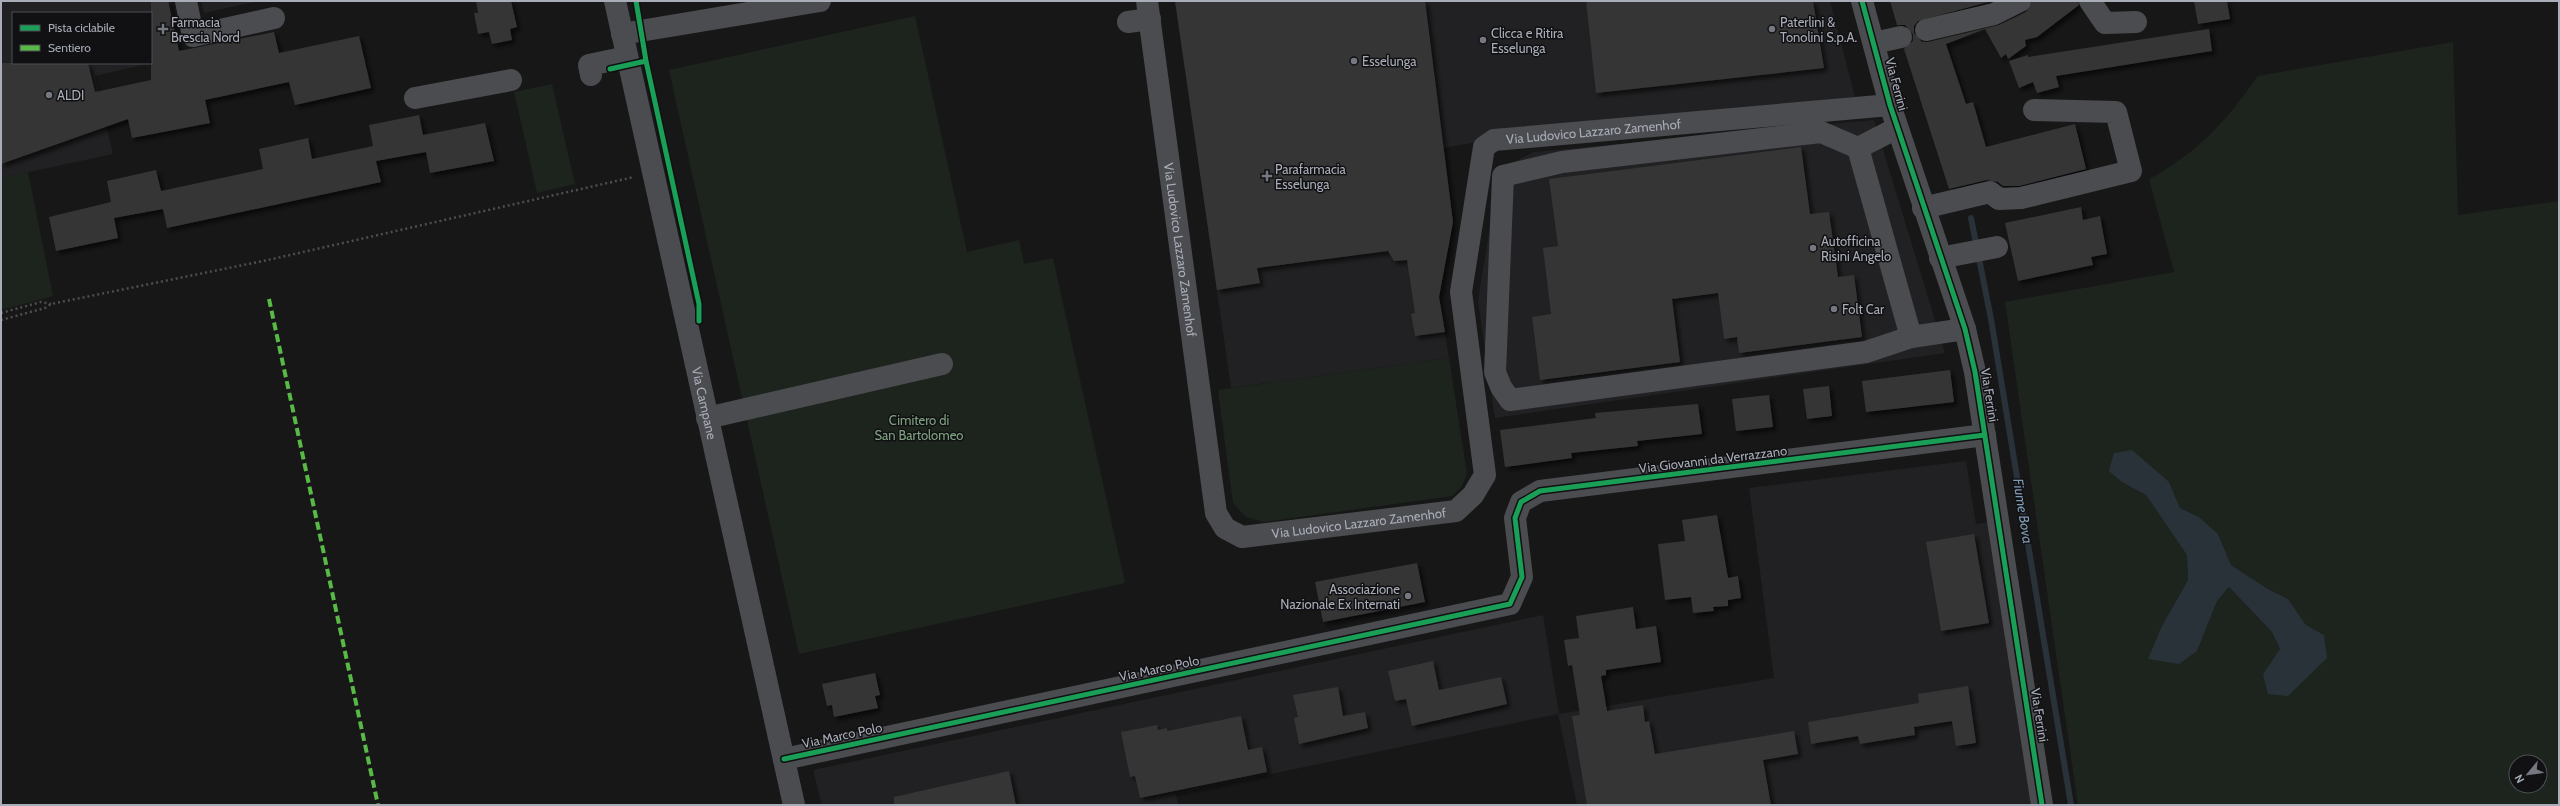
<svg xmlns="http://www.w3.org/2000/svg" width="2560" height="806" font-family="Cabin,sans-serif">
  <style>
    .built { fill: #212123 }
    .green { fill: #1d241e; fill-rule: evenodd }
    .water { fill: #2a3239 }
    .lines { fill: none; stroke-linecap: round; stroke-linejoin: round }
    .stream { stroke: #2a3239; stroke-width: 6 }
    .building { fill: #353536; filter: url(#shadow) }
    .path { stroke: #4d4e52; stroke-width: 2.5; stroke-dasharray: 2 3; stroke-linecap: butt }
    .minor { stroke: #4b4c50; stroke-width: 22 }
    .quiet { stroke: #58b947; stroke-width: 4; stroke-dasharray: 8 4; stroke-linecap: butt }
    .cycleway-casing { stroke: #111113; stroke-width: 8 }
    .cycleway { stroke: #1a9f57; stroke-width: 5 }
    .poi-dot { fill: #757880; stroke: #111113; stroke-width: 1.5 }
    .labels { text-anchor: middle; dominant-baseline: central; stroke-width: 3; stroke-linejoin: round; paint-order: stroke }
    .poi-label { font-size: 13px; fill: #a8adb8; stroke: #111113; text-anchor: start }
    .street-label { font-size: 13px; fill: #a8adb8; stroke: #111113 }
    .park-label { font-size: 13px; fill: #7fa381; stroke: #111113 }
    .water-label { font-size: 14px; font-style: italic; fill: #7f9bb3; stroke: #111113 }
  </style>
  <defs>
    <filter id="shadow"><feDropShadow dx="3.5" dy="3.5" stdDeviation="2" flood-color="#0009"/></filter>
  </defs>
  <rect width="100%" height="100%" fill="#171717"/>
  <path class="built" d="M1 1H170L181 56 151 13H13V63H150L95 76 113 154 1 178Z
    M201 1H259L204 13Z
    M1175 1H1830L1855 97 1551 128 1444 148 1453 222 1439 297 1449 358 1231 388Z
    M1874 120 1945 353 1495 418 1478 301 1499 169 1534 152Z
    M1966 461 1976 524 1991 522 2032 805H1577L1558 714 1176 794 1178 805H822L813 770 1543 615 1559 714 1774 678 1749 488Z"/>
  <path class="green" d="M915 16 967 252 1019 240 1024 264 1053 258 1125 583 799 654 669 70Z
    M2453 42 2458 215 2559 201V805H2078L2005 302 2174 272 2149 179C2199 152 2226 121 2258 76ZM2169 482 2180 508 2199 517 2218 534 2231 565 2268 589 2288 599 2306 625 2324 635 2263 674 2280 649 2272 632 2229 587 2217 601 2197 651 2162 626 2188 580 2187 555 2146 495ZM2516 762H2540V786H2516Z
    M552 84 575 184 537 193 514 92Z
    M28 172 53 296 1 310V178Z
    M1449 358 1467 474 1462 486 1452 496 1264 522 1246 517 1233 503 1218 390Z"/>
  <path class="water" d="M2132 450 2169 482 2180 508 2199 517 2218 534 2231 565 2268 589 2288 599 2306 625 2324 635 2327 658 2288 696 2268 694 2263 674 2280 649 2272 632 2229 587 2217 601 2197 651 2179 664 2148 659 2162 626 2188 580 2187 555 2146 495 2122 482 2109 471 2114 453Z"/>
  <g class="lines">
    <path class="stream" d="M1971 218 1991 319 2071 805"/>
  </g>
  <path class="building" d="M151 1H168L179 51 274 32 279 53 359 36 371 88 295 105 289 82 205 100 210 123 132 138 128 119 1 164V63H88L95 92 151 80Z
    M476 1H511L517 27 510 29 512 40 492 44 489 32 478 34 474 13H478Z
    M1175 1H1425L1453 222 1439 297 1445 332 1415 336 1411 314 1415 313 1407 260 1394 261 1388 251 1257 268 1260 283 1217 290Z
    M1586 1H1813L1824 68 1596 93Z
    M1890 1H1992L1918 21 1914 26V33L1922 42H1928L1999 25 2026 12 2032 1H2078L2079 5 2037 37 2025 40 2026 46 2008 59 2006 54 2001 58 1985 29 1946 44 1966 104 1973 102 1986 147 2075 124 2086 169 2019 186H2003L1998 182 1987 180 1949 189 1904 49 1913 41V34L1905 25H1897Z
    M2194 1H2227L2230 19 2198 24Z
    M2209 29 2212 51 2056 76 2059 87 2037 93 2033 82 2019 88 2009 61 2028 55V57Z
    M419 115 423 135 485 123 494 161 430 173 426 152 376 161 381 182 167 228 163 209 114 218 118 238 56 251 49 217 111 202 107 181 156 170 161 191 263 169 259 149 308 138 312 159 373 146 369 125Z
    M1801 147 1810 214 1829 212 1838 277 1854 275 1862 337 1739 353 1737 337 1724 339 1718 293 1672 299 1680 362 1540 380 1532 317 1551 314 1543 248 1558 246 1549 179Z
    M2081 207 2083 220 2100 216 2107 254 2091 257 2093 265 2018 281 2005 223Z
    M1950 370 1954 402 1866 412 1862 381Z
    M1829 386 1832 416 1807 419 1803 389Z
    M1769 395 1773 427 1736 431 1732 399Z
    M1698 404 1702 434 1637 441 1638 446 1571 453 1572 458 1505 467 1500 430 1596 418 1595 413Z
    M1717 515 1728 578 1738 576 1741 598 1728 600V606L1713 607 1714 611 1693 613 1691 597 1665 600 1658 544 1685 541 1682 520Z
    M1974 534 1989 623 1941 631 1926 542Z
    M1417 563 1425 602 1323 622 1315 582Z
    M1633 607 1636 629 1656 626 1661 662 1606 670V675L1601 676 1607 711 1643 705 1645 722 1649 721 1655 754 1794 731 1798 754 1763 760 1771 805H1587L1572 716 1580 715 1572 665 1568 666 1564 640 1579 638 1576 616Z
    M1433 661 1439 690 1501 677 1507 704 1412 726 1406 699 1395 701 1388 671Z
    M875 673 880 695 875 696 878 708 834 717 832 705 827 706 822 684Z
    M1968 686 1976 743 1956 746 1952 721 1914 727 1915 735 1860 744 1858 736 1811 744 1808 722 1919 703 1918 694Z
    M1338 687 1343 716 1365 712 1368 728 1299 744 1294 718 1298 717 1293 695Z
    M1241 716 1248 750 1262 747 1267 772 1140 798 1135 776 1130 777 1121 732 1157 725 1158 730 1167 728V731Z
    M1009 771 1016 805H894V797Z"/>
  <g class="lines">
    <path class="path" d="M1 313 41 302 51 304
      M1 320 45 308 51 304 268 260 634 177"/>
    <g class="minor">
      <path d="M186 1 193 36 274 18"/>
      <path id="s1" d="M615 1 794 805"/>
      <path id="s2" d="M1147 1 1216 513 1225 528 1242 537 1456 511 1473 495 1485 475 1461 292 1484 147 1494 140 1890 105"/>
      <path d="M1862 1 1890 105 1965 329 1975 372 2042 805"/>
      <path d="M2090 1 2105 23 2136 22"/>
      <path d="M1128 22 1150 19"/>
      <path d="M1926 30 1994 14 2020 1"/>
      <path d="M622 34 820 1"/>
      <path d="M1874 43 1901 37"/>
      <path d="M591 75 589 65 627 57"/>
      <path d="M415 98 511 80"/>
      <path d="M1897 128 1858 148 1911 337 1965 329"/>
      <path d="M1858 148 1821 132 1562 162 1503 176 1495 372 1501 387 1510 400 1866 352 1911 337"/>
      <path d="M1923 208 1990 192 1999 199 2021 198 2131 171 2116 112 2034 110"/>
      <path d="M1940 258 1997 247"/>
      <path d="M707 418 942 364"/>
      <path d="M784 759 1510 604 1522 577 1515 518 1521 502 1540 491 1985 435"/>
    </g>
    <path class="quiet" d="M269 299 378 805"/>
    <defs>
      <path id="cycleway" d="M636 1 646 61
        M1862 1 1890 105 1965 329 1975 372 2042 805
        M610 69 646 61 699 304V321
        M784 759 1510 604 1522 577 1515 518 1521 502 1540 491 1985 435"/>
    </defs>
    <use href="#cycleway" class="cycleway-casing"/>
    <use href="#cycleway" class="cycleway"/>
  </g>
  <g class="poi-dot">
    <path d="M161 23h4v4h4v4h-4v4h-4v-4h-4v-4h4z"/>
    <circle cx="1772" cy="29" r="4"/>
    <circle cx="1483" cy="40" r="4"/>
    <circle cx="1354" cy="61" r="4"/>
    <circle cx="49" cy="95" r="4"/>
    <path d="M1265 170h4v4h4v4h-4v4h-4v-4h-4v-4h4z"/>
    <circle cx="1813" cy="248" r="4"/>
    <circle cx="1834" cy="309" r="4"/>
    <circle cx="1408" cy="596" r="4"/>
  </g>
  <g class="labels">
    <g class="poi-label">
      <text x="171" y="22">Farmacia<tspan x="171" dy="15">Brescia Nord</tspan></text>
      <text x="1780" y="22">Paterlini &amp;<tspan x="1780" dy="15">Tonolini S.p.A.</tspan></text>
      <text x="1491" y="33">Clicca e Ritira<tspan x="1491" dy="15">Esselunga</tspan></text>
      <text x="1362" y="61">Esselunga</text>
      <text x="57" y="95">ALDI</text>
      <text x="1275" y="169">Parafarmacia<tspan x="1275" dy="15">Esselunga</tspan></text>
      <text x="1821" y="241">Autofficina<tspan x="1821" dy="15">Risini Angelo</tspan></text>
      <text x="1842" y="309">Folt Car</text>
      <text x="1400" y="589" text-anchor="end">Associazione<tspan x="1400" dy="15">Nazionale Ex Internati</tspan></text>
    </g>
    <g class="street-label">
      <text transform="translate(1897 84) rotate(75)">Via Ferrini</text>
      <text stroke="none"><textPath href="#s2" startOffset="1259">Via Ludovico Lazzaro Zamenhof</textPath></text>
      <text stroke="none"><textPath href="#s2" startOffset="251">Via Ludovico Lazzaro Zamenhof</textPath></text>
      <text transform="translate(1990 395) rotate(81)">Via Ferrini</text>
      <text stroke="none"><textPath href="#s1" startOffset="412">Via Campane</textPath></text>
      <text transform="translate(1713 459) rotate(-7)">Via Giovanni da Verrazzano</text>
      <text stroke="none"><textPath href="#s2" startOffset="671">Via Ludovico Lazzaro Zamenhof</textPath></text>
      <text transform="translate(1159 668) rotate(-12)">Via Marco Polo</text>
      <text transform="translate(2040 715) rotate(81)">Via Ferrini</text>
      <text transform="translate(842 735) rotate(-12)">Via Marco Polo</text>
    </g>
    <g class="park-label">
      <text x="919" y="420">Cimitero di<tspan x="919" dy="15">San Bartolomeo</tspan></text>
    </g>
    <g class="water-label">
      <text transform="translate(2023 511) rotate(81)">Fiume Bova</text>
    </g>
  </g>
  <rect width="2560" height="806" fill="none" stroke="#a8adb8" stroke-width="4"/>
  <rect x="12" y="12" width="140" height="52" fill="#111113" stroke="#4d4f55"/>
  <rect x="20" y="25" width="20" height="6" fill="#1a9f57" stroke="#4d4f55"/>
  <text x="48" y="32" font-size="12" fill="#a8adb8">Pista ciclabile</text>
  <rect x="20" y="45" width="20" height="6" fill="#58b947" stroke="#4d4f55"/>
  <text x="48" y="52" font-size="12" fill="#a8adb8">Sentiero</text>
  <g transform="translate(2528 774) rotate(241)"><circle r="19" fill="#111113" stroke="#4d4f55"/>
  <path d="M0-3L7 15L0 10L-7 15Z" fill="#757880"/>
  <text y="-6" font-size="11" font-weight="bold" text-anchor="middle" fill="#a8adb8">N</text>
  </g>
</svg>
